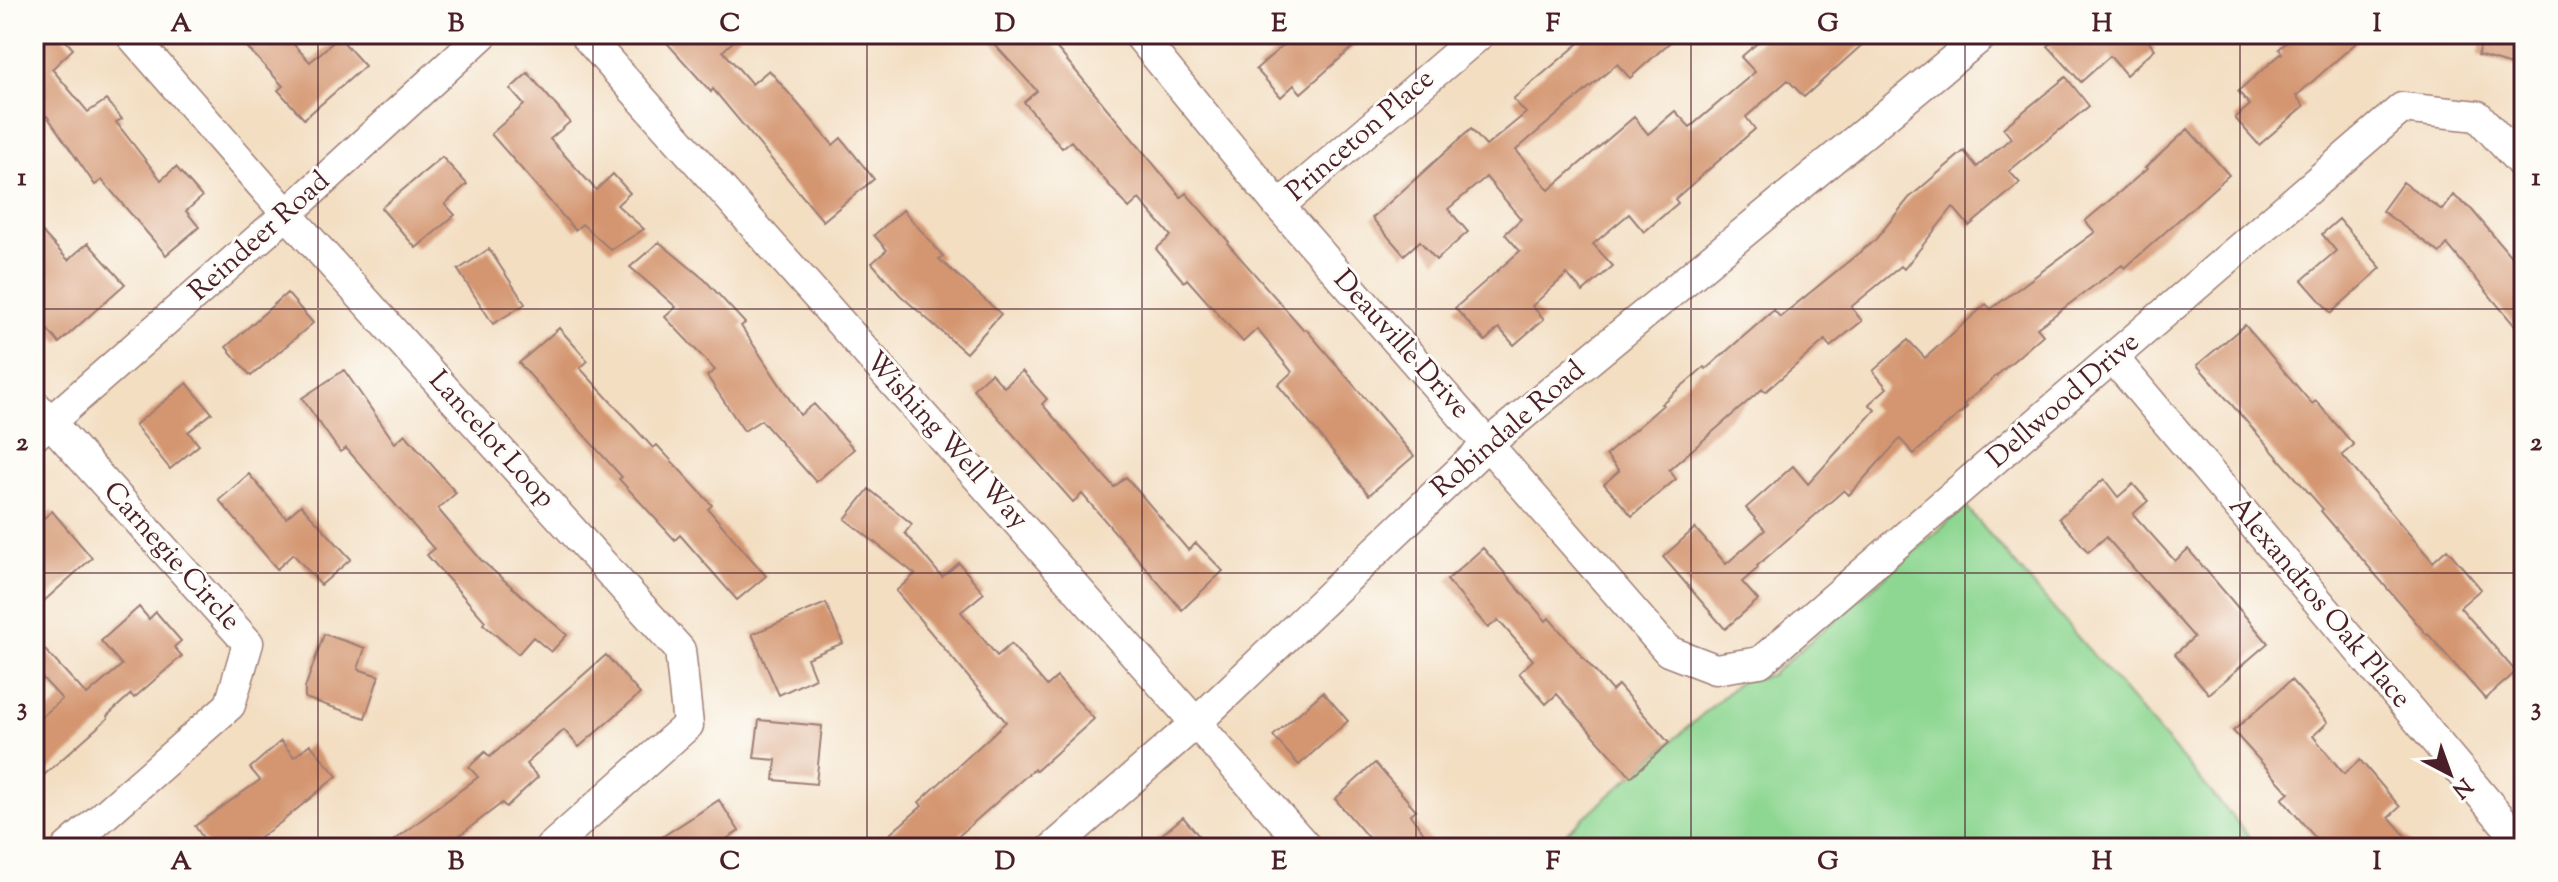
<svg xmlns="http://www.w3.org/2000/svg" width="2558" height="882" font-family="'Sorts Mill Goudy',serif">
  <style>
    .green { fill: #8ed792; stroke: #6c7b5e; stroke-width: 2 }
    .building { fill: #d49671 }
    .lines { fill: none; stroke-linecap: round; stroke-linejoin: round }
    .street-casing { stroke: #9e7e76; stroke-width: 33 }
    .street { stroke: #fff; stroke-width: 30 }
    .grid { fill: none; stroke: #4a1f2b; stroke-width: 2; stroke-opacity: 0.55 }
    .labels { text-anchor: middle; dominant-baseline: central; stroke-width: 6; stroke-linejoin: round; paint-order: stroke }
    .street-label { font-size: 28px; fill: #4a1f2b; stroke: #fdfcf7 }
    .neatline { fill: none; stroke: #4a1f2b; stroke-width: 3 }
    .grid-label { font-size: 26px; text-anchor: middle; font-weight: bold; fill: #4a1f2b }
  </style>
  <rect width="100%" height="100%" fill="#fdfcf7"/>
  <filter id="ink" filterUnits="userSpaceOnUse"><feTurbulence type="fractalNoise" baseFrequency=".0125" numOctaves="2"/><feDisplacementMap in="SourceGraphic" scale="16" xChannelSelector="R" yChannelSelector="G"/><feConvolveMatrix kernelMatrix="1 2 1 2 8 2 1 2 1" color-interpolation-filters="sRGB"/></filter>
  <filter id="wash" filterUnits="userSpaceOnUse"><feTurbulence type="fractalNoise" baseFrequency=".006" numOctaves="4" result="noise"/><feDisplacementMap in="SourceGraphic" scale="32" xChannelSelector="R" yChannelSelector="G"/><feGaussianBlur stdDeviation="1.8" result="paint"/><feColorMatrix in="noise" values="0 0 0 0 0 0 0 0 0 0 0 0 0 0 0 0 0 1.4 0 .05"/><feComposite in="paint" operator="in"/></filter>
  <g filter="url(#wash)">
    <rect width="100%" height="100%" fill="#f3dec2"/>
    <path class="green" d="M1966 507 2259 848H1565L1559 839 1741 681 1771 675Z"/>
    <g id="blocks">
      <path class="building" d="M34 34H60L73 49 52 69 88 112 106 100 122 119 116 122 161 180 176 167 202 197 186 211 199 227 166 255 102 180 95 185 47 116 45 118 34 106Z
        M235 34H284L310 62 339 37 365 66 304 119 278 90 283 86Z
        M659 34H741L723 51 752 84 769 70 833 145 841 138 874 179 823 221 713 89 711 92Z
        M985 34H1045L1181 197 1186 193 1229 242 1228 244 1304 330 1306 329 1414 456 1369 495 1278 385 1292 372 1257 329 1243 342 1187 279 1184 282 1156 249 1171 236 1139 199 1129 208 1071 141 1062 148 1024 102 1037 91Z
        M1296 34H1368L1301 93 1294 85 1281 97 1256 69Z
        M1590 34H1679L1630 78 1617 64 1516 150 1549 190 1634 117 1648 134 1675 111 1690 127 1755 72 1741 57 1768 34H1874L1804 97 1788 80 1746 117 1755 129 1675 199 1678 203 1644 232 1629 214 1593 244 1613 266 1583 292 1567 274 1532 306 1544 319 1514 345 1499 328 1485 341 1455 308 1520 251 1505 234 1521 219 1486 177 1448 209 1468 232 1436 260 1420 241 1404 255 1372 218 1471 129 1486 146 1526 113 1513 99Z
        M2061 34H2142L2155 49 2126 75 2110 56 2081 82 2048 46Z
        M2296 34H2366L2296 96 2304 106 2259 145 2235 118 2250 105 2238 91 2282 53 2279 49Z
        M2484 34H2524V69L2478 55Z
        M528 73 570 122 550 139 596 190 613 174 630 193 617 205 644 229 611 250 582 224 575 230 491 134 524 105 510 89Z
        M2066 77 2089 106 2009 171 2020 183 1969 226 1953 207 1904 269 1901 266 1851 307 1862 321 1830 347 1825 340 1765 392 1762 389 1669 470 1676 479 1632 516 1604 484 1619 471 1606 455 1663 405 1661 404 1704 367 1706 369 1774 310 1780 317 1876 239 1909 198 1964 151 1977 167 2011 138 2003 128Z
        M2188 129 2229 175 2125 268 2122 265 2037 328 2043 335 1964 404 1967 407 1914 454 1900 439 1849 495 1844 490 1757 566 1758 568 1742 582 1758 600 1725 629 1663 557 1695 528 1726 564 1765 530 1746 508 1793 466 1808 484 1875 410 1869 404 1887 388 1873 371 1908 340 1925 358 1986 304 1991 309 2095 232 2085 221 2147 169 2145 168Z
        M442 157 467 184 445 204 455 215 416 248 381 208Z
        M2403 182 2442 210 2453 195 2472 210 2524 272V337L2447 244 2440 253 2382 211Z
        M903 210 943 256 939 259 1001 314 966 353 900 295 872 263 887 250 874 235Z
        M2339 219 2381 268 2331 313 2302 280 2336 251 2322 234Z
        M34 223 68 260 88 243 125 284 59 343 34 314Z
        M659 242 705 280 745 323 741 326 800 415 814 404 854 449 816 482 761 420 744 431 707 376 715 370 665 317 676 307 630 267Z
        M489 249 525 304 493 324 458 270Z
        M287 293 313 323 251 376 226 347Z
        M2245 325 2312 404 2316 401 2354 445 2342 455 2433 562 2447 549 2481 589 2460 607 2516 672 2485 699 2428 634 2427 635 2321 511 2323 509 2197 365Z
        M559 328 588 361 580 368 653 448 657 445 712 505 708 509 766 576 737 600 680 535 675 540 619 479 622 477 519 363Z
        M344 370 395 443 405 434 456 493 438 509 481 560 567 635 551 652 533 637 518 654 483 624 485 621 427 555 434 549 346 448 340 452 302 398Z
        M1022 371 1047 399 1042 404 1114 487 1126 477 1188 550 1196 543 1223 571 1182 610 1082 494 1073 502 973 389 991 373 1004 387Z
        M187 383 212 413 188 432 199 445 170 469 135 425Z
        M249 474 286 518 301 505 351 559 321 585 293 554 277 569 219 500Z
        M2104 479 2118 497 2133 484 2148 501 2133 514 2175 561 2188 549 2268 643 2209 694 2175 654 2194 637 2106 537 2088 552 2059 518Z
        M869 489 912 524 905 533 942 577 959 563 984 593 961 612 997 656 1011 644 1047 686 1057 677 1094 719 1036 771 1034 769 945 848H874L922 806 919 802 1006 722 896 591 915 574 845 519Z
        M52 511 92 558 34 610V527Z
        M1483 548 1546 621 1549 618 1612 691 1618 685 1669 743 1631 777 1557 694 1546 704 1519 673 1533 660 1498 620 1488 628 1447 580Z
        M826 603 843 643 807 658 815 678 779 695 752 634Z
        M139 607 149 619 156 612 181 641 174 647 182 656 134 698 131 694 107 716 108 718 34 784V724L62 699 34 669V638L87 695 122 665 101 641Z
        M324 634 365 648 358 669 379 676 365 718 305 698V688Z
        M606 655 640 694 579 747 564 730 526 764 538 777 506 807 502 803 443 848H384L478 777 469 767 485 752 490 757Z
        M2291 680 2328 722 2313 736 2344 774 2360 760 2400 807 2389 817 2416 848H2324L2282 799 2289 793 2233 731Z
        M1323 692 1348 721 1299 765 1273 736Z
        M759 720 822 726 816 784 774 780 776 760 754 758Z
        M281 741 294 757 310 744 337 776 280 823 246 848H210L195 826 260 780 250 768Z
        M1375 763 1416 810 1410 815 1436 848H1377L1335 799Z
        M719 800 739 831 712 848H645Z
        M1183 817 1209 848H1146Z"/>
    </g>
  </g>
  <g filter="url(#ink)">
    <use href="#blocks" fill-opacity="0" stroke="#9e7e76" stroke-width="2"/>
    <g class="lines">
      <defs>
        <path id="street" d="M130 34 287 214 680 650 688 725 550 848
          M584 34 1307 848
          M1138 34 1279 206 1668 651 1715 669 1760 662 2402 108 2478 116 2524 166
          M1279 206 1480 34
          M2114 359 2524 846
          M34 404 248 643 230 705 67 848
          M34 436 287 214 483 34
          M1053 848 1197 722 1489 443 1984 34"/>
      </defs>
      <use href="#street" class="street-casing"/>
      <use href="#street" class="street"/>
    </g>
  </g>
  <path class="grid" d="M318 34V848M593 34V848M867 34V848M1142 34V848M1416 34V848M1691 34V848M1965 34V848M2240 34V848M34 309H2524M34 573H2524"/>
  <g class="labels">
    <g class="street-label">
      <text transform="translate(1361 136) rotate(-41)">Princeton Place</text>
      <text transform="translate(260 237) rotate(-42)">Reindeer Road</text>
      <text transform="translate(1401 345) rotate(48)">Deauville Drive</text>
      <text transform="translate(2064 401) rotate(-41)">Dellwood Drive</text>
      <text transform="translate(1509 430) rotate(-41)">Robindale Road</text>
      <text transform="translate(491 440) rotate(48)">Lancelot Loop</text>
      <text transform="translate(946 441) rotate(48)">Wishing Well Way</text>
      <text transform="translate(171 557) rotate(48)">Carnegie Circle</text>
      <text transform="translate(2319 603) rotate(50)">Alexandros Oak Place</text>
    </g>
  </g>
  <rect width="2558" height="882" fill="none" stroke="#fdfcf7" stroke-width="88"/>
  <g transform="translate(2450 774) rotate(139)" stroke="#fdfcf7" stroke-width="6" paint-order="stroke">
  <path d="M0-6L14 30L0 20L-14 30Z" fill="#4a1f2b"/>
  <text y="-12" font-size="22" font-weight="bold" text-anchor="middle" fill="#4a1f2b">N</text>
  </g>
  <rect x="44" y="44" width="2470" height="794" class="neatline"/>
  <g class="grid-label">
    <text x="181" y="31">A</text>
    <text x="456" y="31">B</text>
    <text x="730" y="31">C</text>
    <text x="1005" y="31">D</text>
    <text x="1279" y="31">E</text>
    <text x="1553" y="31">F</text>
    <text x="1828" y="31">G</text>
    <text x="2102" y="31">H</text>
    <text x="2377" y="31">I</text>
    <text x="22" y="185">1</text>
    <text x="2536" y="185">1</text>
    <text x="22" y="450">2</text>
    <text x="2536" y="450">2</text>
    <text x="22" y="715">3</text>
    <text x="2536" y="715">3</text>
    <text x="181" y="869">A</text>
    <text x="456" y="869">B</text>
    <text x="730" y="869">C</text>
    <text x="1005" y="869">D</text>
    <text x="1279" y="869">E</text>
    <text x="1553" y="869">F</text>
    <text x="1828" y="869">G</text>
    <text x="2102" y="869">H</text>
    <text x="2377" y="869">I</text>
  </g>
</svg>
